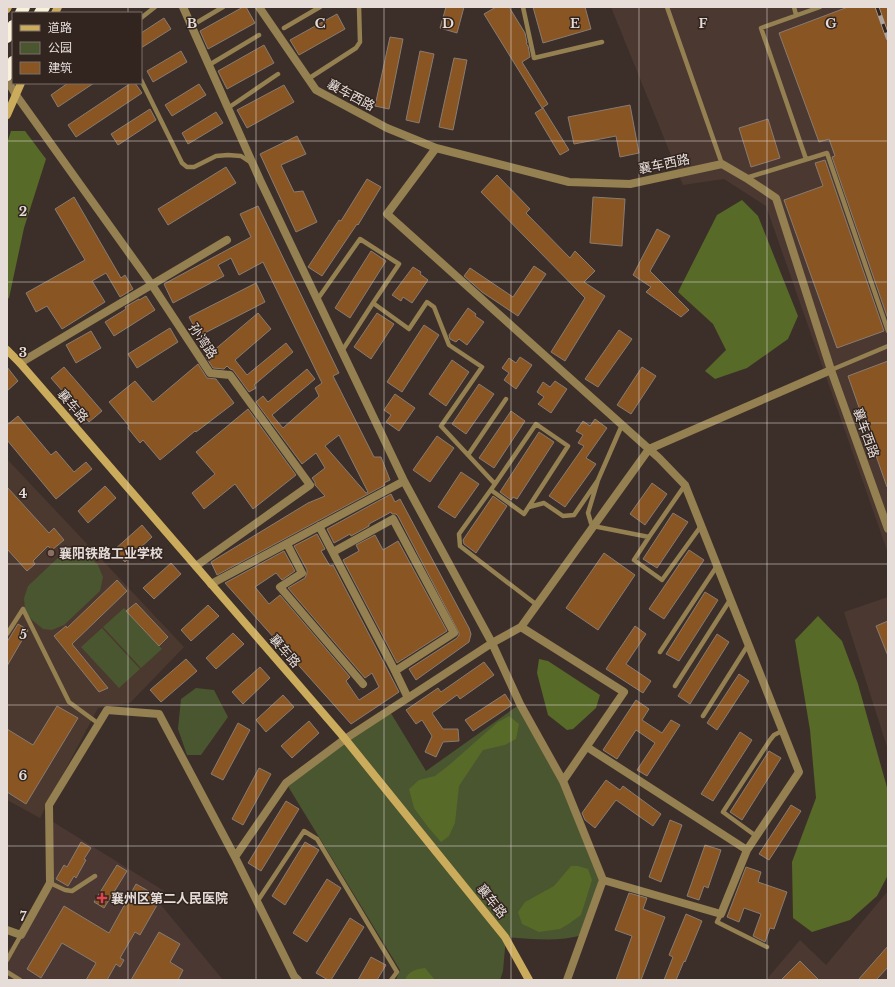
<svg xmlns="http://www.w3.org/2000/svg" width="895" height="987" font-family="'Libre Baskerville','Noto Sans SC',serif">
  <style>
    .built { fill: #4b382e }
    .industrial { fill: #4b3831 }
    .medical { fill: #4b3833 }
    .green { fill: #4a562f }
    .forest { fill: #576a28 }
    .building { fill: #895623; stroke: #887b71; fill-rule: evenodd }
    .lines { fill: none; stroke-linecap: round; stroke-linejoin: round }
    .lane { stroke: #948051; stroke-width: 4.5 }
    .street { stroke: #948051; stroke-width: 8 }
    .secondary { stroke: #cbac5d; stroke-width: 8 }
    .highway { stroke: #faf1db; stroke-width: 12 }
    .rail-casing { stroke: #ada39e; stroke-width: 4.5 }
    .rail { stroke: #32251f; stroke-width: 3; stroke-dasharray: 9; stroke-linecap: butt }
    .grid { fill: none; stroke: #e6ddd9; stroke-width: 1; stroke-opacity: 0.55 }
    .education-dot { fill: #8d6e63; stroke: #32251f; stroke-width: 1.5 }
    .health-dot { fill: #e0444e; stroke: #32251f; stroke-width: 1.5 }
    .labels { text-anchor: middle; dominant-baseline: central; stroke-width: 3; stroke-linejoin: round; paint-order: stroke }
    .street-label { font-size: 13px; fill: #e6ddd9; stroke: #32251f }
    .poi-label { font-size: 13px; font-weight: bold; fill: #e6ddd9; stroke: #32251f; text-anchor: start }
    .grid-label { font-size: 13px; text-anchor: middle; font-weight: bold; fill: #e6ddd9; stroke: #32251f; stroke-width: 3; stroke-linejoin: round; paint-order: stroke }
  </style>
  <rect width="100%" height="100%" fill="#3c2f29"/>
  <path class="built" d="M7 459 184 647 130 703 98 708 40 818 7 800Z"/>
  <path class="industrial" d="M611 7H888V553L766 206 724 179 683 185Z
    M888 597V750L844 612Z
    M888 891V980H766L800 940 826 965Z"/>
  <path class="medical" d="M50 820 164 891 161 905 223 980H11L7 978V952L21 934 50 883Z"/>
  <path class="green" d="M77 551 89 556 98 565 103 577 100 591 64 625 52 630 43 629 32 620 25 611 24 598 28 586 64 552Z
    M124 608 162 649 141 668 103 627Z
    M102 628 140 669 119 688 81 647Z
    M196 688 214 690 228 717 201 755H187L178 729 181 699Z
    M520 704 563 781 603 880 583 935C558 942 532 939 506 937L503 971 500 980H396L400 970 286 783 389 710 426 771Z"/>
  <path class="forest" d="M11 131H25L46 159 24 228 9 298 7 299V143Z
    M742 200 758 216 798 316 788 339 747 368 715 379 705 371 726 350 713 324 678 292 717 215Z
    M818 616 842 641 858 684 888 791V875L877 896 850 920 812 932 793 918 792 862 816 798 810 730 795 640Z
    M539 659 548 661 600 695 596 708 573 729 567 730 548 715 537 673Z
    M509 716 519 724 516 739 505 745 483 750 459 786 455 823 449 836 441 842 428 827 414 808 409 789 419 780 435 776 448 766 498 722Z
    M571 866H578L588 869 592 880 581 915 570 923 560 929 539 932 522 924 518 912 525 902 554 886Z
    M425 968 435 980H405C408 971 417 969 425 968Z"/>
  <path class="building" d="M243 7H246L255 23 208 49 200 31Z
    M446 7H464L457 33 440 28Z
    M496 7H509L525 33 527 43H526L528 46 530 57 522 62 548 104 542 108 484 14Z
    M533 7H585L591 29 543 43Z
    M848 7H888V319L832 157 835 156 829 139 819 142 779 33Z
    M337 14 345 29 299 55 290 40Z
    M164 18 171 29 141 48V33Z
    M390 37 403 39 389 109 375 106Z
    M264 45 274 63 227 89 218 71Z
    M181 51 187 62 153 82 147 71Z
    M420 51 434 54 419 123 406 120Z
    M454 58 467 60 453 130 439 127Z
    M68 83H94L58 107 51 95Z
    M131 83H135L142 93 76 137 68 125Z
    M199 84 206 95 172 116 165 105Z
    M284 85 294 102 247 128 237 110Z
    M630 105 639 153 620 157 616 136 574 144 568 117Z
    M543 108 569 150 560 155 535 113Z
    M150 109 156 120 118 145 111 134Z
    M216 112 223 123 188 144 182 133Z
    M768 119 780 158 751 167 739 128Z
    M297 136 306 154 281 165 294 192 303 191 317 222 296 232 260 154Z
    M825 160 884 331 837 348 784 200 823 186 815 163Z
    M226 167 236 183 168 225 158 209Z
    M497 175 530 209 526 213 570 258 575 251 595 271 584 282 605 296 565 361 551 352 585 298 481 192Z
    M367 179 381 187 358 225 357 224 322 276 308 267 339 220 341 221Z
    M74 197 121 278 125 275 133 289 120 297 106 273 92 281 105 302 62 329 47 306 36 312 26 293 85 260 55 209Z
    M593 197 625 199 622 246 590 243Z
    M258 206 339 373 333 376 374 457H381L390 480 384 483 385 485 217 575 211 562 308 503 325 496 315 485V482L312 478 325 468 316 453 302 464 256 402 263 396 268 402 307 369 315 379 272 415 283 428 319 396 315 388 322 383 263 262 239 275 231 258 218 265 224 276 173 303 164 284 251 237 240 214ZM339 435 368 492 366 493 325 446Z
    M657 229 670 236 650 271 689 310 681 317 646 292 651 287 633 275Z
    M371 251 386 261 350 318 335 308Z
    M534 266 546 274 518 316 482 292 464 276 470 268 513 297Z
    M413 267 421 272 420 274 428 280 412 303 403 297 401 301 392 295Z
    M256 283 265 302 199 336 189 317Z
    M146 296 155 310 114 336 105 322 126 309 125 307 139 299V300Z
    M468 308 476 314 475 316 484 322 467 345 459 339 456 342 450 339 449 335Z
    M258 313 271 329 235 360 247 375 286 343 293 352 254 385 256 388 249 392 233 370 230 369 227 366 224 369 213 368 206 357Z
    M377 313 394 324 371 359 354 347Z
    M424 325 439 335 402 392 387 382Z
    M170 328 178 342 137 368 128 354Z
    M619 330 632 339 598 387 585 379Z
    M91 331 101 348 76 363 66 345Z
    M520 357 532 365 516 389 504 380 509 373 502 368 509 358 516 363Z
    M452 360 469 372 446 406 429 394Z
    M888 361V487H887L848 376Z
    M198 364 207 378 216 379 234 403 196 432 195 431 160 460 143 440 140 443 128 428 129 426 109 402 135 381 153 402Z
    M7 367 18 381 7 391Z
    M64 367 102 411 89 422 51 378Z
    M642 367 656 376 631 414 617 405Z
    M555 381 567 389 551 413 538 404 544 397 537 392 543 382 550 387Z
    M479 384 494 394 466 434 452 424Z
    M395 394 415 408 399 431 386 422 391 415 384 410Z
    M248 409 296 475 253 509 235 484 204 509 192 493 215 474 196 452Z
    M511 411 525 421 494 468 479 458Z
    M18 416 51 455 56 451 74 472 86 462 92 469 56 499 7 440V425Z
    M595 419 607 428 586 458 596 464 565 507 549 496 584 446 578 443 583 435 576 431 583 421 590 426Z
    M539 432 554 442 517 499 513 497 511 500 500 492Z
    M437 436 454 448 430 482 413 470Z
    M461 472 479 484 455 518 438 507Z
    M652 483 667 494 645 525 630 514Z
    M105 486 116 498 88 523 78 511Z
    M7 487 49 533 54 528 64 540 52 550 48 546 33 561 35 564 27 571 7 549Z
    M391 494 395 502 400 499 469 628 471 634 469 642 416 680 409 669 457 638 459 635V633L398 516 396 514H392L391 512 369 524V526L351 536 350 534 334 543 327 529Z
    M493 496 507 506 476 553 464 544 463 540Z
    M673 513 688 522 657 568 643 559Z
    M142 525 152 537 125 562 114 550Z
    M317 534 325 549 321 551 330 566 333 565 399 692 351 724 225 583 284 551 295 571 282 580 276 573 255 587 269 604 280 595 350 677 346 681 359 700 379 687 372 673 365 678 288 588 305 578 307 573V570L294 546Z
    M375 535 383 550 398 541 447 631 397 663 343 560 359 551 356 545Z
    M689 550 704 560 664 619 649 609Z
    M604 553 635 575 598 630 566 608Z
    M171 563 181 574 154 599 143 588Z
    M117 580 127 591 72 644 108 688 99 692 54 636 66 626 67 628Z
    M705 592 718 600 679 661 666 654Z
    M136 603 168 637 159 646 126 611Z
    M208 605 219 616 191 641 181 630Z
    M888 621V656L876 626Z
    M18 624 28 630 7 666V642Z
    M635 626 646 634 626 664 651 681 643 693 606 669Z
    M233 633 244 644 216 669 206 658Z
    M717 634 729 642 690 704 678 696Z
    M186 659 197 671 161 702 150 690Z
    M484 662 494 675 460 699 457 695 432 713 443 729H458L459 741 443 742 436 757 425 752 432 736 422 720 416 724 406 710 438 688 441 692Z
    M260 667 270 678 243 704 232 692Z
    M739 674 749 681 717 730 707 723Z
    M505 694 512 705 473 731 465 720Z
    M283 695 294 707 266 732 256 720Z
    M636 700 649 709 642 720 662 733 671 720 680 725 647 776 637 770 655 743 636 730 617 759 603 750Z
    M57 706 78 718 26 804 7 792V729L33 745Z
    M309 721 319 733 292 758 281 746Z
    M238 723 250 730 223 780 211 774Z
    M740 732 752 740 713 801 701 794Z
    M769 751 781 758 742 820 730 812Z
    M259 768 271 774 243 825 232 819Z
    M606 780 620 790 623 786 661 814 653 826 616 800 595 828 585 820 582 813Z
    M286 801 299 809 261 871 248 863Z
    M791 805 801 811 769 860 759 854Z
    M670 820 682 825 661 882 649 877Z
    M81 842 91 848 84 859 86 860 76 878 74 876 68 886 56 879 64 865 67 867Z
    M305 842 319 850 285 905 272 896Z
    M705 845 721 850 708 888 704 886 699 900 687 896Z
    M117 865 127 871 104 908 94 902Z
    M746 867 761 872 758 882 787 892 774 929 770 928 765 942 753 936 761 914 744 908 739 922 727 917Z
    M327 879 341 888 307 942 293 933Z
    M136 884 161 898 140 935 135 932 120 958 124 960 120 967 116 964 107 980H86L96 963 62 943 41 978 27 969 64 906 109 933Z
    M629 893 647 898 643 909 665 917 641 980H616L632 936 615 930Z
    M686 914 702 921 685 962 684 961 676 980H664L673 957 669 955Z
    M350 918 364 927 331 980H328L316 973Z
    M159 932 180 944 170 962 183 970 178 980H131Z
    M888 946V967L876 980H858Z
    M371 957 386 965 377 980H358Z
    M800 961 819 980H781Z"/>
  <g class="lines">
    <path class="lane" d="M523 7 534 58 602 42
      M667 7 722 164
      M794 7 796 15
      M141 18 155 7
      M191 26 223 7
      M284 28 320 7
      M209 65 259 35
      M308 79 356 48 360 42 359 7
      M141 80 182 163 187 167H194L216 156 228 155 241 156 250 162
      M228 108 278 74
      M806 159 761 28 820 7
      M746 178 827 153 888 331
      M317 300 360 239 399 264 373 303 409 329 427 302 434 307 449 345 482 367 441 426 495 484 459 534 460 546 537 605
      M342 351 373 303
      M831 370 888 346
      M468 455 506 399
      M598 480 588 513 591 523 593 526 649 537 685 485
      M491 490 524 514 568 446 536 424 495 484
      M529 507 544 503 563 516 574 515 598 480 622 425
      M649 537 634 560 662 580 701 526
      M23 609 69 702 99 724
      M7 634 23 609
      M660 652 717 566
      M675 686 730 600
      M703 716 748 645
      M756 836 723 812 770 740 774 735 782 731
      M50 883 65 890 72 891 95 876
      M257 902 304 831 317 839 397 972 391 980
      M721 914 717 922 767 947
      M7 960 21 935
      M7 972 20 980"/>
    <path class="street" d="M183 7 260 180 404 481 492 643 520 704 563 781 603 880 567 980
      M259 7 316 90 387 128 436 148 569 182 630 184 722 164 746 178 776 198 831 370 888 529
      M7 80 16 95 152 285 210 373 230 375 310 485 196 566
      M436 148 387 214 659 458 685 485 799 772 747 850 721 914 603 880
      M20 363 227 240
      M319 526 395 671 408 698
      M287 544 302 573 280 587 363 684
      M333 552 393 519 454 633 395 671
      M211 584 404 481
      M521 627 624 692 563 781
      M587 747 747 850
      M7 930 21 935 50 883 49 805 107 710 159 714 235 857
      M298 980 294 976 235 857 286 783 345 739 492 643 521 627 649 449 831 370"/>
    <path class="secondary" d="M7 9 8 7
      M55 13 58 7
      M7 115 21 83
      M7 350 20 363 341 734 505 937 529 980"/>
    <path class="highway" d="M21 13 24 7
      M40 13 44 7
      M7 37 13 26
      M7 75 13 62"/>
    <defs>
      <path id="rail" d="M877 7 888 38"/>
    </defs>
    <use href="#rail" class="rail-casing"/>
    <use href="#rail" class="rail"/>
  </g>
  <path class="grid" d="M128 7V13M256 7V980M384 7V980M511 7V980M639 7V980M767 7V980M128 83V980M7 141H888M7 282H888M7 423H888M7 564H888M7 705H888M7 846H888"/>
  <circle class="education-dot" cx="51" cy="553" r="4"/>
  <path class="health-dot" d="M100 892h4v4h4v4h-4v4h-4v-4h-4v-4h4z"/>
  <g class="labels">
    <g class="street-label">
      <text transform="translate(351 95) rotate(28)">襄车西路</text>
      <text transform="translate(664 164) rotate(-12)">襄车西路</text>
      <text transform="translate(203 341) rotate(56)">孙湾路</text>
      <text transform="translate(73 406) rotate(49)">襄车路</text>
      <text transform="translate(866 433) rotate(70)">襄车西路</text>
      <text transform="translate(285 651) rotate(49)">襄车路</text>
      <text transform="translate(492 901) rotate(51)">襄车路</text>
    </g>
    <g class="poi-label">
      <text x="59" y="553">襄阳铁路工业学校</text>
      <text x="111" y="898">襄州区第二人民医院</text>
    </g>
  </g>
  <g class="grid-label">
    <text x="192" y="28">B</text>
    <text x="320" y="28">C</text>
    <text x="448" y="28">D</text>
    <text x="575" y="28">E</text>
    <text x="703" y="28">F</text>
    <text x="831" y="28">G</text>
    <text x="23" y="216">2</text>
    <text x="23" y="357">3</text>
    <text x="23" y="498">4</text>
    <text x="23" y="639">5</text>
    <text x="23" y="780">6</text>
    <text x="23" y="921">7</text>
  </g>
  <rect width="895" height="987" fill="none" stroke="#e6ddd9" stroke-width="16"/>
  <rect x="12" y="12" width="130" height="72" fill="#32251f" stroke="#7a6f69"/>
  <rect x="20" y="25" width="20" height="6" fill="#cbac5d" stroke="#7a6f69"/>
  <text x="48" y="32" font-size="12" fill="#e6ddd9">道路</text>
  <rect x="20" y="42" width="20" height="12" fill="#4a562f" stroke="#7a6f69"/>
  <text x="48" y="52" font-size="12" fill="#e6ddd9">公园</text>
  <rect x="20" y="62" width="20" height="12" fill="#895623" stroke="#7a6f69"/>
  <text x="48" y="72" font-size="12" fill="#e6ddd9">建筑</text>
</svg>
